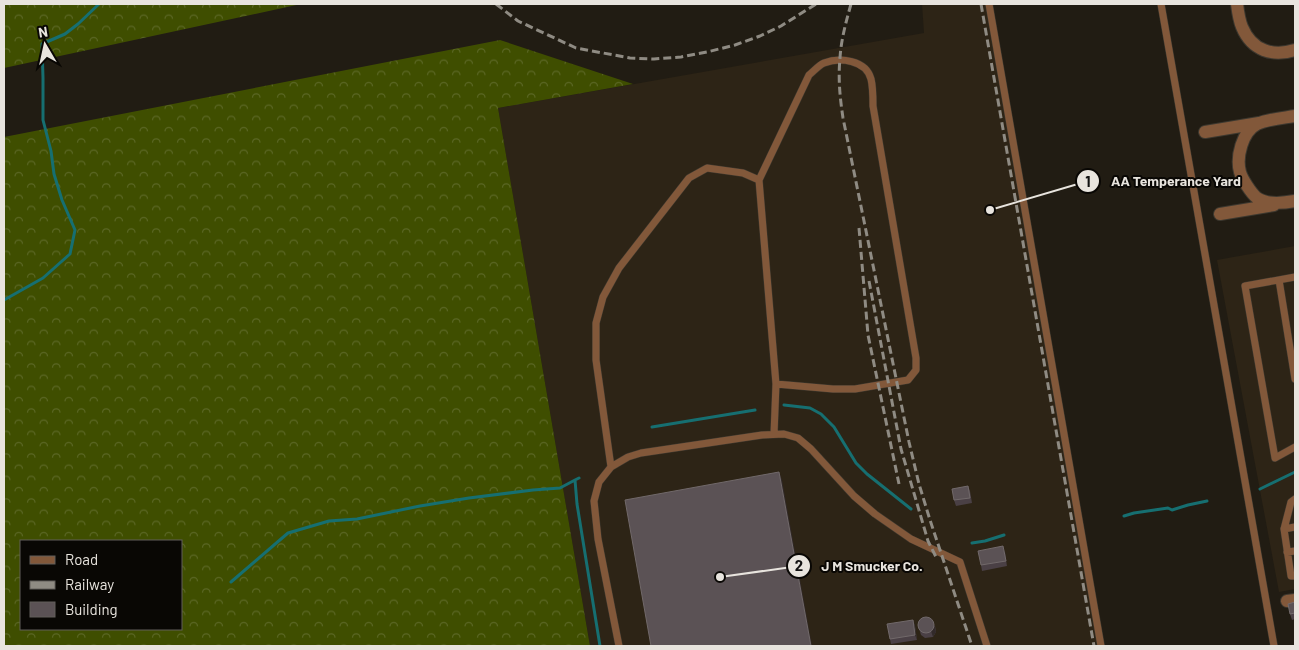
<svg xmlns="http://www.w3.org/2000/svg" width="1299" height="650" font-family="Barlow,sans-serif">
  <style>
    .built { fill: #2d2416 }
    .forest { fill: url(#forest-crowns); fill-rule: evenodd }
    .lines { fill: none; stroke-linecap: round; stroke-linejoin: round }
    .stream { stroke: #166f71; stroke-width: 3 }
    .lane-casing { stroke: #3d382f; stroke-width: 8 }
    .street-casing { stroke: #3d382f; stroke-width: 14 }
    .lane { stroke: #82583a; stroke-width: 7 }
    .street { stroke: #82583a; stroke-width: 12 }
    .rail { stroke: #8f8b83; stroke-width: 3; stroke-dasharray: 8 4; stroke-linecap: butt }
    .wall { fill: #4a4045 }
    .shaded-wall { fill: #322a2a }
    .building { fill: #5b5255; stroke: #71696a }
    .leader { fill: none; stroke: #e8e4de; stroke-width: 2 }
    .callout-dot { fill: #e8e4de; stroke: #090704; stroke-width: 2 }
    .mark-label { font-size: 15px; text-anchor: middle; font-weight: bold; fill: #111 }
    .callout-label { font-size: 14px; text-anchor: middle; font-weight: bold; fill: #e8e4de; stroke: #090704; stroke-width: 4; stroke-linejoin: round; paint-order: stroke }
  </style>
  <defs>
    <pattern id="forest-crowns" width="20" height="18" patternUnits="userSpaceOnUse" patternTransform="scale(1.25)"><rect width="20" height="18" fill="#3f4e00"/><path d="M2 6a3 3 0 1 1 6 0M12 15a3 3 0 1 1 6 0" fill="none" stroke="#5b6725"/></pattern>
  </defs>
  <rect width="100%" height="100%" fill="#211c13"/>
  <path class="built" d="M922 4H989L1101 646H590L498 108 924 33Z
    M1295 246V589L1279 592 1217 260Z"/>
  <path class="forest" d="M4 4H301L4 68Z
    M500 40 633 84 498 108 590 646H4V137ZM21 541H181V629H21Z"/>
  <g class="lines">
    <path class="stream" d="M4 300 43 278 70 254 75 230 62 200 54 174 51 151 43 120V78L42 44 65 34 78 24 99 4
      M784 405 810 408 821 414 834 427 856 463 867 474 911 509
      M652 427 755 410
      M579 478 575 480 577 504 600 646
      M1260 489 1295 472
      M1124 516 1134 513 1168 508 1172 510 1188 505 1207 501
      M972 543 985 541 1004 535
      M231 582 288 533 329 521 357 519 420 506 469 498 533 490 560 488 575 480"/>
    <defs>
      <path id="lane" d="M989 4 1101 646
        M1161 4 1274 646
        M759 180 809 75C814 71 819 65 824 63 840 57 866 60 871 79 873 87 873 98 873 106L916 358V370L908 380 855 389H833L776 384
        M1295 277 1245 286 1275 458 1295 447
        M1279 280 1295 379
        M611 467 596 360V323L603 297 619 268 689 178 707 168 743 173 759 180 776 384 774 434
        M1295 499 1291 502 1284 529 1291 576H1295
        M1284 529 1295 527
        M1287 552 1295 551
        M619 646 598 539 594 501 599 482 611 467 628 457 641 453 762 435 784 434 798 438 811 449 854 496 875 514 911 539 960 562 987 646"/>
      <path id="street" d="M1237 4C1238 12 1239 20 1242 27 1252 51 1273 57 1295 50
        M1295 116C1283 118 1268 119 1257 124 1242 132 1236 157 1240 172 1242 179 1251 193 1257 198 1267 205 1284 203 1295 201
        M1205 132 1259 123
        M1220 214 1274 205
        M1287 601 1295 600"/>
    </defs>
    <use href="#lane" class="lane-casing"/>
    <use href="#street" class="street-casing"/>
    <use href="#lane" class="lane"/>
    <use href="#street" class="street"/>
    <path class="rail" d="M496 4 518 21 576 48 630 58 654 59 681 57 707 52 735 45 760 36 781 26 816 4
      M851 4C846 22 841 40 840 58 838 79 840 98 843 118L909 442 919 484 930 520 972 646
      M981 4 1094 646
      M859 228 868 335 899 484
      M869 281 901 449 928 541 936 557"/>
  </g>
  <path class="wall" d="M968 486 970 491 972 503 956 506 954 500Z
    M1005 552 1007 566 982 571 981 565Z
    M1295 602V619L1292 620 1290 614Z
    M913 620 915 626 917 640 891 644 890 639Z
    M918 625 935 626 936 632 933 637 925 638 921 635Z"/>
  <path class="shaded-wall" d="M779 472 782 480 812 646H811Z
    M1003 546 1005 552 1007 566Z
    M913 620 915 626 917 640 915 635Z
    M933 621 936 632 933 637 931 631Z"/>
  <path class="building" d="M779 472 811 646H651L625 500Z
    M968 486 970 498 954 500 952 489Z
    M1003 546 1006 561 981 565 978 551Z
    M1295 602V613L1290 614 1288 604Z
    M918 625a8 8 0 1 1 16 0a8 8 0 1 1-16 0Z
    M913 620 915 635 890 639 887 624Z"/>
  <path class="leader" d="M990 210L1088 181M720 577L799 566"/>
  <g class="callout-dot">
    <circle cx="990" cy="210" r="5"/>
    <circle cx="720" cy="577" r="5"/>
    <circle cx="1088" cy="181" r="12"/>
    <circle cx="799" cy="566" r="12"/>
  </g>
  <g class="mark-label">
    <text x="1088" y="187">1</text>
    <text x="799" y="571">2</text>
  </g>
  <g class="callout-label">
    <text x="1176" y="186">AA Temperance Yard</text>
    <text x="872" y="571">J M Smucker Co.</text>
  </g>
  <rect width="1299" height="650" fill="none" stroke="#e8e4de" stroke-width="10"/>
  <rect x="20" y="540" width="162" height="90" fill="#090704" stroke="#625f5b"/>
  <rect x="30" y="556" width="25" height="8" fill="#82583a" stroke="#625f5b"/>
  <text x="65" y="565" font-size="15" fill="#e8e4de">Road</text>
  <rect x="30" y="581" width="25" height="8" fill="#8f8b83" stroke="#625f5b"/>
  <text x="65" y="590" font-size="15" fill="#e8e4de">Railway</text>
  <rect x="30" y="602" width="25" height="15" fill="#5b5255" stroke="#625f5b"/>
  <text x="65" y="615" font-size="15" fill="#e8e4de">Building</text>
  <g transform="translate(45 45) rotate(351)" stroke="#090704" stroke-width="4" paint-order="stroke">
  <path d="M0-4L9 19L0 12L-9 19Z" fill="#e8e4de"/>
  <text y="-8" font-size="14" font-weight="bold" text-anchor="middle" fill="#e8e4de">N</text>
  </g>
</svg>
